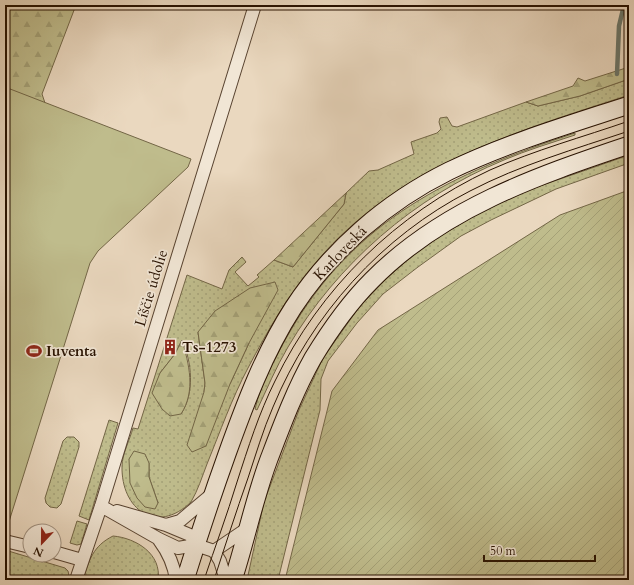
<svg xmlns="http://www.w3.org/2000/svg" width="634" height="585" font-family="Cardo,serif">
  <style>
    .grass { fill: url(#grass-dots); stroke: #736646; fill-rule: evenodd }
    .forest { fill: url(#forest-firs); stroke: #736646 }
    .garden { fill: url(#garden-furrows); stroke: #736646 }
    .pitch { fill: #bfbc8c; stroke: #736646 }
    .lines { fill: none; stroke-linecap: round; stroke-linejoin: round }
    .stream { stroke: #6b766a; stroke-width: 4.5 }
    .minor-casing { stroke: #584330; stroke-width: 14 }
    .secondary-casing { stroke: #271100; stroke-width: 19 }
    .minor { stroke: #f1e6d5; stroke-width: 12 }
    .secondary { stroke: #f1e6d5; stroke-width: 17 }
    .tram { stroke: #271100; stroke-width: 1 }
    .labels { text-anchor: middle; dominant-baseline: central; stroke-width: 3.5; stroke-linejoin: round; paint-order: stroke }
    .street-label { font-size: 15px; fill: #271100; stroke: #f1e6d5 }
    .poi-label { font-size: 15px; font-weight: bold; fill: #271100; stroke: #f1e6d5; text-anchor: start }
  </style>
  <defs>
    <pattern id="grass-dots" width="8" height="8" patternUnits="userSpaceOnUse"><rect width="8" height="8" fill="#bfbc8c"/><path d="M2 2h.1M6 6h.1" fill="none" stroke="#a4a177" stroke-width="1.8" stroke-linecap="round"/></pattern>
    <pattern id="forest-firs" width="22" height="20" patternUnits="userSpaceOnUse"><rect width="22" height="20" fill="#bfbc8c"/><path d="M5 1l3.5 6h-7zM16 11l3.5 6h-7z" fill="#a4a177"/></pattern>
    <pattern id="garden-furrows" width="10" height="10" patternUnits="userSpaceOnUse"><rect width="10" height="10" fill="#bfbc8c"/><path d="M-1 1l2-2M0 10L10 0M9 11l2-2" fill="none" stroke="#a4a177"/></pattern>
  </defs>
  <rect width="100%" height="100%" fill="#ead8bf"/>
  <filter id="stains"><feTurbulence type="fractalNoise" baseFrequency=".005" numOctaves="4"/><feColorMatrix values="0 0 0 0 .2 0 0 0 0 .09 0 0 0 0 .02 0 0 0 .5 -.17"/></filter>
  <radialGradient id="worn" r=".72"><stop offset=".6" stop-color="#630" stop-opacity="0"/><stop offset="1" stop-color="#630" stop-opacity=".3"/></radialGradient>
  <path class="grass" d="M629 79V95C513 133 399 165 317 261 289 293 268 330 248 368 232 398 220 432 207 464 202 477 198 490 191 502 157 535 121 510 122 466 122 455 130 439 133 428L138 429 187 275 222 289 229 270 242 257 246 262 235 272 248 286 259 277 257 275 274 260 293 267 344 204 346 193 369 171 378 170 414 154 411 142 437 133 441 129 439 122 440 118 447 117 452 126 457 127 526 102 538 106 580 96ZM198 332 249 343 230 384 204 392 205 383ZM182 340C192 362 195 393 181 414L160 373 175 354ZM129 459 149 463V477L158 503Z
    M575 133V135C551 143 527 150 504 160 414 197 337 264 288 347 276 367 267 389 257 410L255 409C261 383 275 358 288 335 354 219 453 173 575 133Z
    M629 155V163L556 189 491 220 461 236 418 267 383 294 357 323 328 361 321 379 320 410 278 580H247L264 502 299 410 323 358 360 306 385 280 415 253 442 235 477 214 517 194Z
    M109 420 118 423 89 520 79 516Z
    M67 437H74L79 442V447L61 504 57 508 50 507 46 503 45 498 63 441Z
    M77 521 87 524 81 544 77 545 70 543Z
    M113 536C136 538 162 554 158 580H83C89 560 93 546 113 536Z
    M5 550 65 568 68 571 70 580H5Z"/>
  <path class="forest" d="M5 5H76L42 94 50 118 5 122Z
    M629 67V79L580 96 538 106 526 102 573 86 578 78 585 81Z
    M346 193 344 204 293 267 274 260Z
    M275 282 278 290 249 343 230 384 206 446 192 452 187 445 204 392 205 383 198 332 215 311 250 288Z
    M182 340C189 364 196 391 181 414L170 416 162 409 152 393 160 373 175 354Z
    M134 451 145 454 149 463V477L158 503 155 509 145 507 137 498 130 483 129 459Z"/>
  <path class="garden" d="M629 190V580H285L332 391 378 330 560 215Z"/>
  <path class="pitch" d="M5 87 191 159 188 167 98 251 90 263 7 528 5 530Z"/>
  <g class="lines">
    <path class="stream" d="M617 74 619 26 624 5"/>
    <defs>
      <path id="minor" d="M101 506 159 539 178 548 196 545 214 551 220 561 226 580
        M117 511 166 525 190 535 196 545
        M166 525 180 521 212 494
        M159 540C168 552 174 564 176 580
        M5 541 30 547
        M214 551 248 528
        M54 552 82 560
        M76 580 101 506 255 5"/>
      <path id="secondary" d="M185 580C198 538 212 496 227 454 245 404 264 353 293 308 331 250 386 202 449 171 507 143 568 125 629 105
        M233 580C246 540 254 499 269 459 282 425 295 390 313 358 330 330 349 303 372 280 442 209 536 176 629 145"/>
    </defs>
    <use href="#minor" class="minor-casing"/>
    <use href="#secondary" class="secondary-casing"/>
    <use href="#minor" class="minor"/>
    <use href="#secondary" class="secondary"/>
    <path class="tram" d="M204 580C215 547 227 515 237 482 248 448 259 413 275 381 320 288 396 214 490 170 535 150 583 137 629 121
      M214 580C225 546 236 512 248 478 256 454 263 430 273 407 311 315 382 236 470 191 520 165 575 149 629 131"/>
  </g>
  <defs>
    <symbol id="building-bare" viewBox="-9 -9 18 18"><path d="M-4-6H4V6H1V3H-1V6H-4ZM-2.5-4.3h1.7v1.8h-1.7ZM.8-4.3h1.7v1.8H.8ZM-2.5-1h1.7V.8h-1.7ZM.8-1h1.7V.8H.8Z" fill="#8f2418" stroke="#f1e6d5" stroke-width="2.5" paint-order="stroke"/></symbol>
    <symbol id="stadium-bare" viewBox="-9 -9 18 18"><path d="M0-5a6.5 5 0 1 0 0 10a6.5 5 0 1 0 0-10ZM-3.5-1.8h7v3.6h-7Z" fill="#8f2418" stroke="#f1e6d5" stroke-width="2.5" paint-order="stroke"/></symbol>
  </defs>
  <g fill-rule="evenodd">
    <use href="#building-bare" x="159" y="336" width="22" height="22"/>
    <use href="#stadium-bare" x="23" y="340" width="22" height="22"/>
  </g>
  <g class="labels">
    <g class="street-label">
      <text transform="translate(340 253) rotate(-46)">Karloveská</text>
      <text transform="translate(151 288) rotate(-73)">Líščie údolie</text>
    </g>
    <g class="poi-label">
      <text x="182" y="347">Ts-1273</text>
      <text x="46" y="351">Iuventa</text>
    </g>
  </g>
  <rect width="634" height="585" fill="none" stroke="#ead8bf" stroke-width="20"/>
  <rect x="6" y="6" width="622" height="573" fill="none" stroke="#271100" stroke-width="2"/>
  <rect x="10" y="10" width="614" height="565" fill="none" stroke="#271100"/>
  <g transform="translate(42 543) rotate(202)"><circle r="19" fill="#f1e6d5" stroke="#a09180"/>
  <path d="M0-3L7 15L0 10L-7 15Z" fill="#8f2418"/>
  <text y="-6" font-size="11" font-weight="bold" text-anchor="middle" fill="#271100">N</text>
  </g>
  <path d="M484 555v6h111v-6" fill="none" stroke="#271100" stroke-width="2"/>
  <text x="490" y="555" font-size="12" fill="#271100" stroke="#f1e6d5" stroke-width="3" paint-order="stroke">50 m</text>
  <rect width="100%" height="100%" filter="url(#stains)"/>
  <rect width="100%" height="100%" fill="url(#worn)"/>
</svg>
